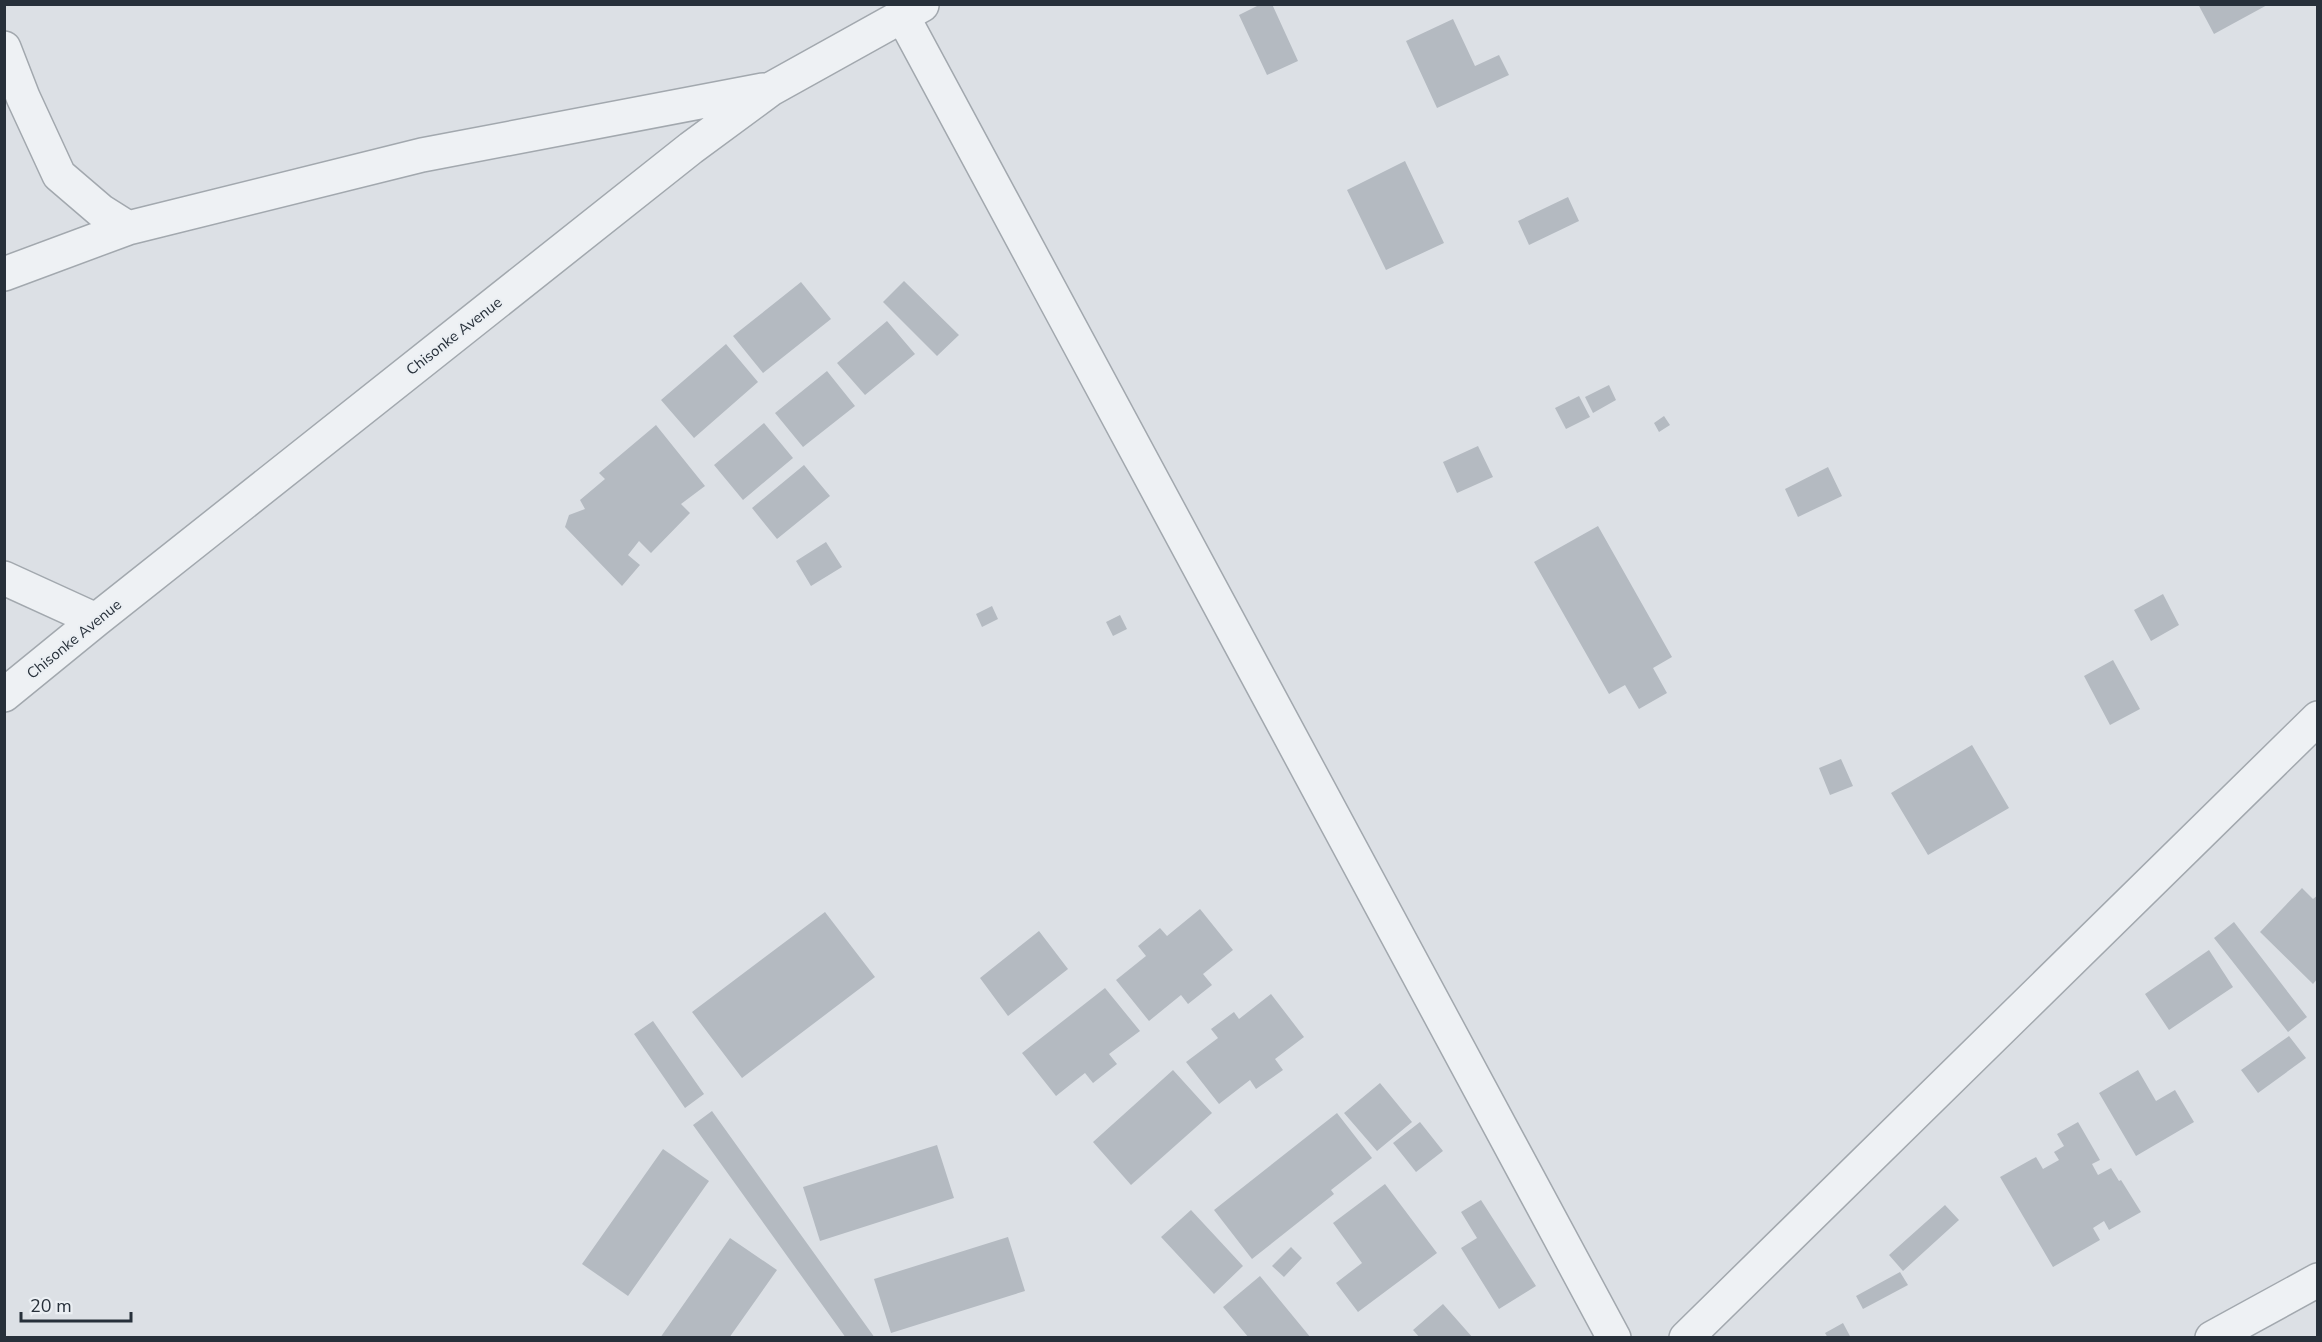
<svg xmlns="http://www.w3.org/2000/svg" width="2322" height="1342" font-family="'Nunito Sans',sans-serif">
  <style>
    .building { fill: #b4bac1 }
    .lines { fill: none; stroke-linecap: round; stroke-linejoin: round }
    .minor-casing { stroke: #a2a8ae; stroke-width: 36 }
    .minor { stroke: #eef1f4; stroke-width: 33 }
    .labels { text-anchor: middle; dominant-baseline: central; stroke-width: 4.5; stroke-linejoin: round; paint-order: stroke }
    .street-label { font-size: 15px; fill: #27303a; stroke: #ebeff3 }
  </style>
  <rect width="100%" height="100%" fill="#dce0e5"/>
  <path class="building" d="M1261 4H1272L1298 61 1267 75 1239 15Z
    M2198 4H2269L2214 34Z
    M1453 19 1475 66 1499 55 1509 75 1437 108 1406 41Z
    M1405 161 1444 243 1386 270 1347 190Z
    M1568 197 1579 221 1529 245 1518 221Z
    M904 281 959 335 937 356 883 302Z
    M801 282 831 319 763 373 733 336Z
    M887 321 915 354 865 395 837 363Z
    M726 344 758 382 694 438 661 400Z
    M827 371 855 406 803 447 775 413Z
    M1609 385 1616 400 1593 413 1585 397Z
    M1579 396 1590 417 1566 429 1555 408Z
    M1664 416 1670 425 1659 432 1654 423Z
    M764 423 793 458 743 500 714 465Z
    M656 425 705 486 681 504 690 513 651 553 639 541 628 555 640 565 622 586 565 527 569 515 585 509 580 500 605 479 599 473Z
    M1478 446 1493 477 1457 493 1443 462Z
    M804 465 830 496 777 539 752 508Z
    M1828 467 1842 496 1798 517 1785 489Z
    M1598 526 1672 657 1653 668 1667 693 1639 709 1625 685 1609 694 1534 562Z
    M826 542 842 567 811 586 796 561Z
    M2163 594 2179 625 2151 641 2134 610Z
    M992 606 998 619 982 627 976 614Z
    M1120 615 1127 629 1113 636 1106 622Z
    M2113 660 2140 709 2110 725 2084 676Z
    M1972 745 2009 808 1928 855 1891 793Z
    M1841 759 1853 786 1830 795 1819 768Z
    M2302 888 2313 899 2318 895V978L2313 984 2260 932Z
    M1200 909 1233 950 1203 974 1212 985 1188 1004 1181 995 1149 1021 1116 980 1146 956 1138 946 1160 928 1167 936Z
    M825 912 875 977 742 1078 692 1012Z
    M2234 922 2307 1017 2288 1032 2214 938Z
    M1039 931 1068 969 1008 1016 980 978Z
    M2209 950 2233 987 2169 1030 2145 994Z
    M1105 988 1140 1031 1109 1054 1117 1064 1093 1083 1085 1073 1056 1096 1022 1053Z
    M1271 994 1304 1037 1275 1059 1283 1070 1256 1089 1250 1080 1219 1104 1186 1062 1218 1038 1211 1029 1234 1012 1239 1019Z
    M653 1021 704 1094 685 1108 634 1034Z
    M2289 1036 2306 1058 2258 1093 2241 1070Z
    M1173 1070 1212 1113 1131 1185 1093 1142Z
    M2138 1070 2156 1101 2175 1090 2194 1122 2136 1156 2099 1093Z
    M1380 1083 1412 1122 1377 1151 1344 1113Z
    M712 1111 875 1338H846L693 1125Z
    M1337 1113 1372 1158 1331 1190 1334 1194 1252 1259 1214 1210Z
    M1420 1122 1443 1151 1416 1172 1393 1143Z
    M2078 1122 2100 1160 2092 1164 2098 1175 2111 1168 2119 1181 2121 1180 2141 1212 2109 1230 2104 1221 2093 1228 2100 1240 2053 1267 2000 1177 2036 1157 2043 1169 2059 1160 2054 1152 2064 1146 2057 1134Z
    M937 1145 954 1198 820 1241 803 1187Z
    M663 1149 709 1181 628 1296 582 1264Z
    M1385 1184 1437 1253 1358 1312 1336 1283 1362 1263 1333 1223Z
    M1481 1200 1536 1286 1499 1309 1461 1248 1477 1238 1461 1212Z
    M1945 1205 1959 1220 1903 1271 1889 1255Z
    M1191 1210 1243 1266 1214 1294 1161 1237Z
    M1008 1237 1025 1291 891 1333 874 1279Z
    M730 1238 777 1270 729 1338H660Z
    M1291 1247 1302 1258 1284 1277 1272 1266Z
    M1900 1272 1908 1285 1863 1309 1856 1296Z
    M1260 1276 1311 1338H1249L1223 1307Z
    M1443 1304 1473 1338H1420L1413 1330Z
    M1843 1323 1851 1338H1828L1825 1333Z"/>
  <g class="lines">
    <defs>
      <path id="minor" d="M902 15 1614 1338
        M4 48 23 97 59 175 101 211 128 228
        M4 274 128 228 422 155 763 90
        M4 578 96 620
        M4 695 96 620 691 148 771 89 922 5
        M1686 1338 2318 718
        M2212 1338 2318 1280"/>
    </defs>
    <use href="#minor" class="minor-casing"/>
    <use href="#minor" class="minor"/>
  </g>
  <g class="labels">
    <g class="street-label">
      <text transform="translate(454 336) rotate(-38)">Chisonke Avenue</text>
      <text transform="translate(74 639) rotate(-39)">Chisonke Avenue</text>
    </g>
  </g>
  <rect width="2322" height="1342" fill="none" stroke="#27303a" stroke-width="12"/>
  <path d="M21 1312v9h110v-9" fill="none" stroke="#27303a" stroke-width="3"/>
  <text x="30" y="1312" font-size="18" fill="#27303a" stroke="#ebeff3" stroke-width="4.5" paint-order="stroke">20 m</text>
</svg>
